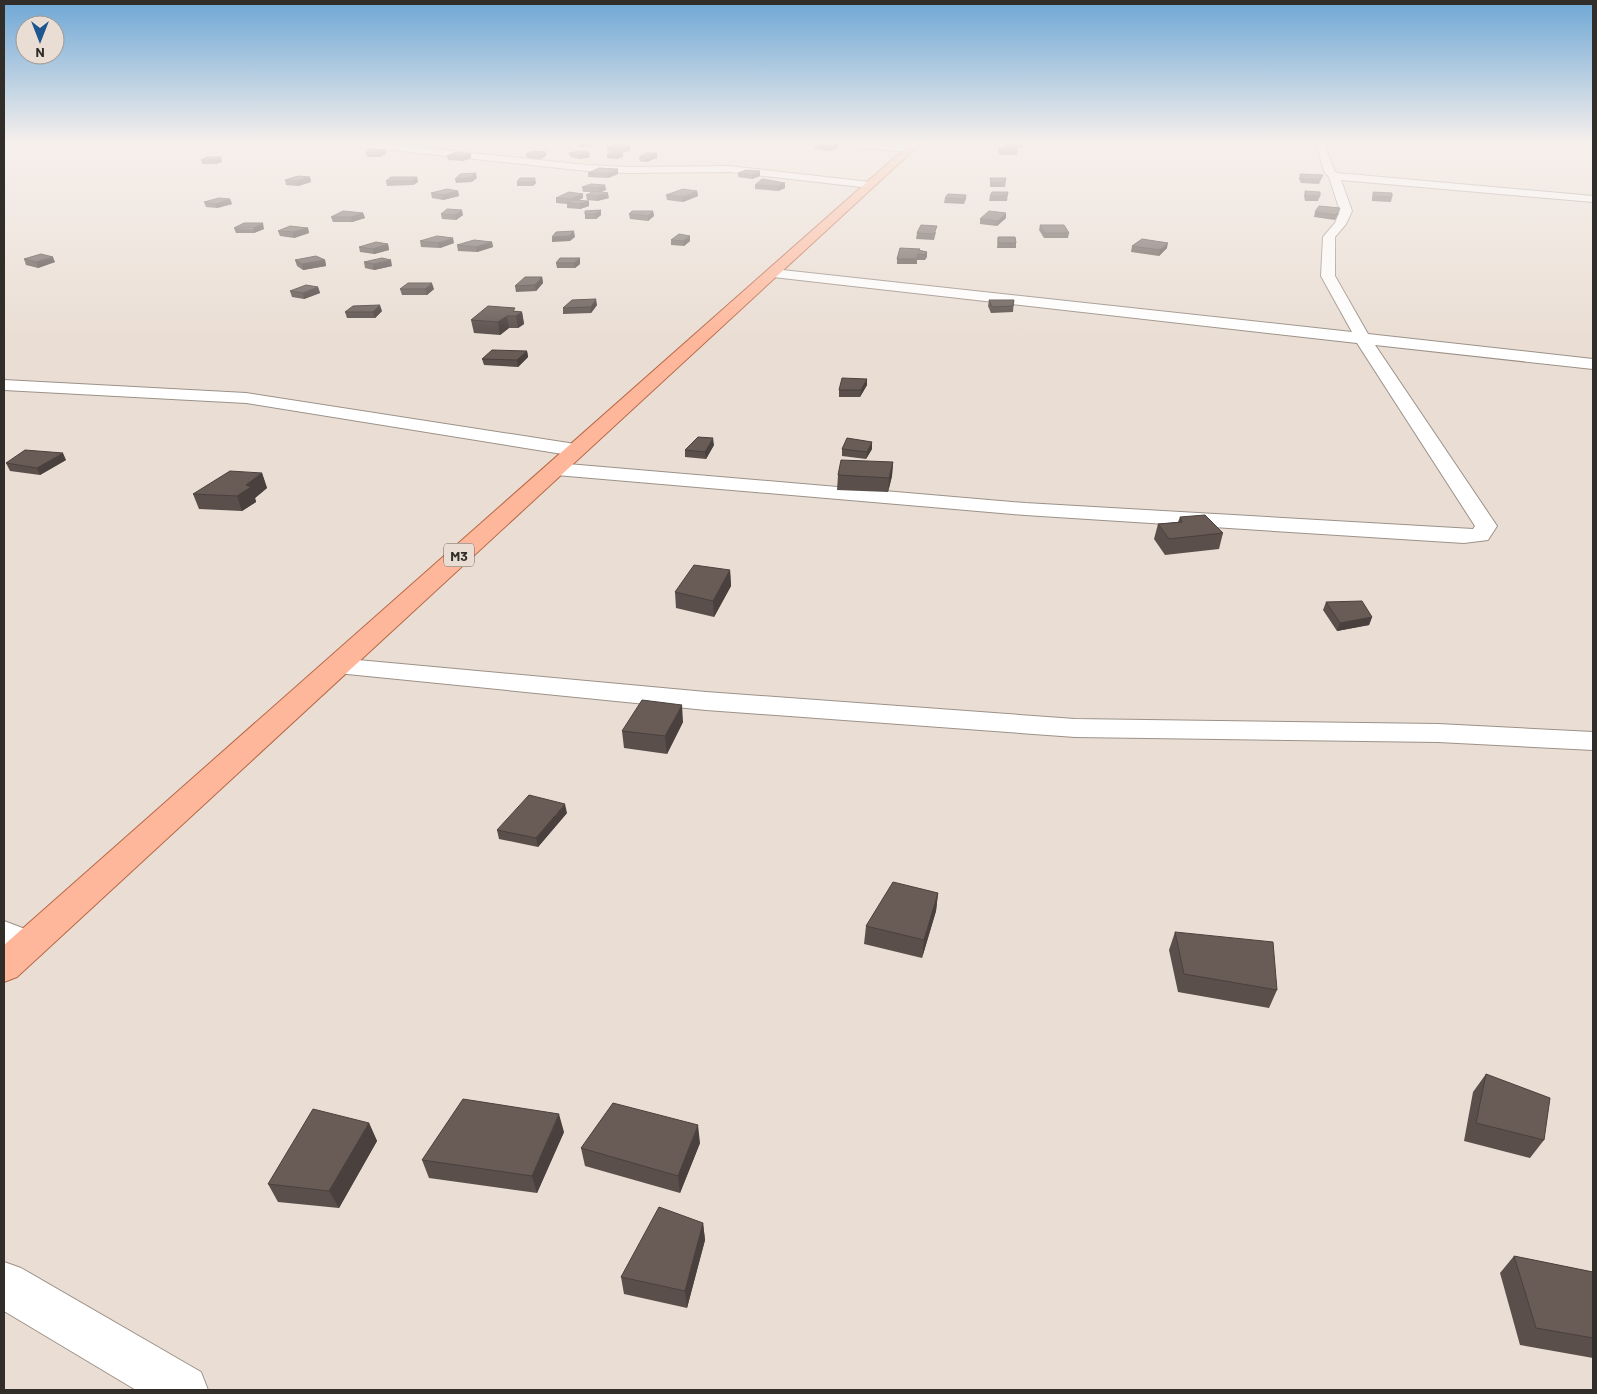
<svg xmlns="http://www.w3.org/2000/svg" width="1597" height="1394" font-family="Barlow,sans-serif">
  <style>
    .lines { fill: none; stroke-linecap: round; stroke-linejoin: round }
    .street-casing { stroke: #9c9188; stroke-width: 2 }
    .primary-casing { stroke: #b66847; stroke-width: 2 }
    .street { fill: #fff; fill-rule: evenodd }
    .primary { fill: #feb79a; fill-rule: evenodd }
    .wall { fill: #5a4f4b }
    .shaded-wall { fill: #4a403d }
    .building { fill: #695c57; stroke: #4a403d }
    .labels { text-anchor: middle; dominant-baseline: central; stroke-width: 5; stroke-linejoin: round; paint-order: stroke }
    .shield { fill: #eaded4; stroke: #68625c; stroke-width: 1 }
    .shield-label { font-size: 14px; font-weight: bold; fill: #312d29 }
  </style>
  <rect width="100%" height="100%" fill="#eaded4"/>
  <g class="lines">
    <defs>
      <path id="street" d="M358 144H386L587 165 628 167 730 166 870 182 875 185 870 188 730 172 628 173 587 171 363 147Z
        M848 144C861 143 904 141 914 149L909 152 853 147Z
        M1316 144H1324L1334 170 1337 173 1593 196V202L1341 180 1352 211 1346 224 1335 237V276L1368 334 1593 359V369L1375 345 1497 526 1488 540 1464 543 1025 515 556 475 549 473 546 469 549 465 556 463 1025 503 1473 529 1475 526 1357 343 773 277 766 273 773 269 1352 332 1321 276 1323 237 1335 223 1340 211 1329 177 1324 171Z
        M4 380 246 393 575 444 582 446 585 450 582 454 575 456 246 403 4 390Z
        M336 658 706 692 1075 719 1438 724 1593 732V750L1438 742 1075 737 706 710 327 672 323 666 327 660Z
        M4 921 41 935 46 945 41 955 28 959 4 950Z
        M4 1262 21 1268 201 1372 208 1390H136L4 1311Z"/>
      <path id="primary" d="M910 144H920L17 977 4 982V945Z"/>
    </defs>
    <use href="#street" class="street-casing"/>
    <use href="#primary" class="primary-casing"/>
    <use href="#street" class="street"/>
    <use href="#primary" class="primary"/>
  </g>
  <path class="wall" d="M578 144H596L590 147H579Z
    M735 144H752L748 145Z
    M838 144V148L829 151 814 149V145Z
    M1006 144H1023V148L1016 147 1018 150 1017 155H1000L998 152V148L1015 147H1006Z
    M630 146V151L621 152 623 153V157L616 159 607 158V154L614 152 607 151V147Z
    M371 149 386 154 379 157H367L366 152Z
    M533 151 546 156 540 159 527 158 526 154Z
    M569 153 590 157 580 159 570 157Z
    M471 154V158L463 161 448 160 447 156Z
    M221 157 222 162 216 164H202L201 160Z
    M639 157 657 158 646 162 640 161Z
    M588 173 618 174 608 178 588 177Z
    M738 173 760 176 752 179 738 177Z
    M1300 174 1323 175 1319 184 1301 183 1299 179Z
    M310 177 311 182 298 186 286 185 285 180Z
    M417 177 418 182 413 185 387 186 386 181Z
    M520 178 536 183 533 186H517V182Z
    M990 178H1006L1005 187H990Z
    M785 183V188L778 191 755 189V185Z
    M605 185 606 190 601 192 609 198 597 201 587 200 586 195 592 192H583L582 187Z
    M458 191 459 196 443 200 432 198 431 193Z
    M697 191 698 196 683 202 667 200 666 195Z
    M1305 191 1320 196 1318 201H1305L1304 196Z
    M1008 192 1007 201H989L990 196Z
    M1373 192 1392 197 1391 202 1372 201V197Z
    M583 194V198L579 200 589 206 580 209 567 208V204L556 203V198Z
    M966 195V199L964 204 944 203 945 198Z
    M230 199 232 204 217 208 206 207 204 202Z
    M601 210V215L596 219H585V211Z
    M653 211 654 216 648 221 630 219 629 214Z
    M1315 212 1339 213 1335 220 1314 217Z
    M363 213 365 218 352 222H333L331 217Z
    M1006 213V218L997 226 980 224V219Z
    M441 214 463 215 456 220 442 219Z
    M1040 225 1069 233 1068 238H1044L1039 230Z
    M234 228 264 229 254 233H236Z
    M308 228 309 233 294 238 280 236 278 231Z
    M936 232 934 240 916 239 917 233Z
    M998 237 1016 243V248H997Z
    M671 240 690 241 684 246 671 245Z
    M420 241 454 243 440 248 421 247Z
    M492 242 493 247 477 252 458 251 457 245Z
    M388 244 389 250 374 254 360 252 359 247Z
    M1132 246 1167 248 1159 256 1131 252Z
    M919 251 927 252V257L925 260H917V264H897V259Z
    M580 258V264L575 268H557L556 263Z
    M24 259 55 262 38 268 26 265Z
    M295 260H325L326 266 303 270 297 266Z
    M364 262 392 266 374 270 365 268Z
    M542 277 543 283 536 291 516 292 515 286Z
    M318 287 320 293 304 299 292 297 290 291Z
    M400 289H434L427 295H402Z
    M989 300H1014L1013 312 991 313 988 306Z
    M597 305 591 313 563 314V308Z
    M382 311 375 318H347L345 312Z
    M515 311 522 312 524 324 518 328H509L500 335 474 333 471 320Z
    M527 351 528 357 518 367 484 365 482 359Z
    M867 385 860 397H839V390Z
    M872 442V449L866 459 842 456V449Z
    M714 445 706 459 685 457V450Z
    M66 460 40 475 10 471 6 463Z
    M893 462 892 476 888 492 837 490 838 475Z
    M262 473 267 488 255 498 256 502 242 511 199 509 193 494Z
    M1180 517 1223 533 1219 549 1165 555 1154 539 1158 524 1178 522Z
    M730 570 731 586 714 617 676 608 675 592Z
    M1326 602 1372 617 1369 625 1337 631 1323 610Z
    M683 722 667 754 624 748 622 731Z
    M567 813 538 847 499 839 497 830Z
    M938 893 936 911 922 958 864 944 866 926Z
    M1175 932 1277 990 1269 1008 1178 992 1169 950Z
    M1486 1074 1544 1140 1530 1158 1464 1141 1473 1092Z
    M369 1123 377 1141 339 1208 278 1202 268 1184Z
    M564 1132 537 1193 429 1178 422 1160Z
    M700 1143 680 1193 585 1166 581 1148Z
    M703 1223 705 1240 687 1308 624 1294 621 1277Z
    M1514 1256 1593 1272V1358L1520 1345 1500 1273Z"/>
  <path class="shaded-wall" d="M590 144H596L590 147Z
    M838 144V148L829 151V146Z
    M630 146V151L620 153 619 148Z
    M385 150 386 154 379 157 378 152Z
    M546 152V156L540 159 539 154Z
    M589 152 590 157 580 159 579 155Z
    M623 153V157L616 159 615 155Z
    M657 153V158L646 162V158Z
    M471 154V158L463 161 462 157Z
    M221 157 222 162 216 164 215 160Z
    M618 169V174L608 178V174Z
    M760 171V176L752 179V175Z
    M476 173 477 178 472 182 456 183 455 179Z
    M310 177 311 182 298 186 297 181Z
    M417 177 418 182 413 185 412 181Z
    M535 178 536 183 533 186V182Z
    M785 183V188L778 191V186Z
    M605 185 606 190 598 193V188Z
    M458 191 459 196 443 200 442 195Z
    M697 191 698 196 683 202V197Z
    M608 193 609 198 597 201 596 196Z
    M583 194V198L572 204 571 199Z
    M230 199 232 204 217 208 216 204Z
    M589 201V206L580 209 579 204Z
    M462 210 463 215 456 220 455 215Z
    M601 210V215L596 219 595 214Z
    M653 211 654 216 648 221V216Z
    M363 213 365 218 352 222 351 217Z
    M1006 213V218L997 226 998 221Z
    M263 223 264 229 254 233 253 228Z
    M308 228 309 233 294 238 293 232Z
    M574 231 575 237 570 241 552 242V237Z
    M690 236V241L684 246 683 241Z
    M453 238 454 243 440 248 438 243Z
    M492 242 493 247 477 252 476 247Z
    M1168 243 1167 248 1159 256 1160 250Z
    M388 244 389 250 374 254 373 249Z
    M53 257 55 262 38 268 36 262Z
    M580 258V264L575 268 574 263Z
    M325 260 326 266 303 270 302 264Z
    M391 260 392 266 374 270 373 264Z
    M542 277 543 283 536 291 535 285Z
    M432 283 434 289 427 295 425 289Z
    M318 287 320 293 304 299 303 293Z
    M596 299 597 305 591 313V307Z
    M380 305 382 311 375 318 373 312Z
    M522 312 524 324 518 328 516 316Z
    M507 316 509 328 500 335 498 322Z
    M527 351 528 357 518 367 517 360Z
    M867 379V385L860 397 861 390Z
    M713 438 714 445 706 459 705 452Z
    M872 442V449L866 459 867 452Z
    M63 453 66 460 40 475 37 468Z
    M893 462 892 476 888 492 889 478Z
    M262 473 267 488 255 498 256 502 242 511 237 496 246 485Z
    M730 570 731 586 714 617 713 601Z
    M1372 617 1369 625 1337 631 1340 623Z
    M682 705 683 722 667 754 665 736Z
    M565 804 567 813 538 847 536 838Z
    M938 893 936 911 922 958 924 940Z
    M559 1114 564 1132 537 1193 532 1176Z
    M369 1123 377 1141 339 1208 329 1191Z
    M698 1125 700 1143 680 1193 678 1176Z
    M703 1223 705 1240 687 1308 685 1291Z"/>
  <path class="building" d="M616 144 630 146 619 148 607 147Z
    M819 144H837L829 146 814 145Z
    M1016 147 1018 150 1001 151 998 148Z
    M371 149 385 150 378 152H366Z
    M533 151 546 152 539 154H526Z
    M579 151 589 152 579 155 569 153Z
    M616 151 623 153 615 155 607 154Z
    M456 152 471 154 462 157 447 156Z
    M646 153H657L646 158 639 157Z
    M207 157H221L215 160H201Z
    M599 168 618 169 608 174 588 173Z
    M746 170 760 171 752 175 738 173Z
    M476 173 471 177 455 179 460 174Z
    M1300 174 1323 175 1320 179H1302Z
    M298 176 310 177 297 181 285 180Z
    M391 177H417L412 181H386Z
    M520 178H535L533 182H517Z
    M990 178H1006L1005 182 991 183Z
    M762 179 785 183 778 186 755 185Z
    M591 184 605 185 598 188 582 187Z
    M447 189 458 191 442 195 431 193Z
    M683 189 697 191 683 197 666 195Z
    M595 191 608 193 596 196 586 195Z
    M1305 191 1320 192V196H1306Z
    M569 192 583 194 571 199 556 198Z
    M992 192H1008L1007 196H990Z
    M1373 192 1392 193V197L1374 196Z
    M948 194 966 195 965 199 945 198Z
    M219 198 230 199 216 204 204 202Z
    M573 200 589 201 579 204 567 203Z
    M1319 206 1340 208 1336 215 1315 212Z
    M447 209 462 210 455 215 441 214Z
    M601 210 595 214H585V211Z
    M343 211 363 213 351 217H331Z
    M632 211H653L648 216 629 214Z
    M989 211 1006 213 998 221 980 219Z
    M244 223H263L253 228H234Z
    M921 225 937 226 934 234 917 233Z
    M1040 225H1064L1069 233H1044Z
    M290 226 308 228 293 232 278 231Z
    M574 231 569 236 552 237 556 232Z
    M679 234 690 236 683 241 671 240Z
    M437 236 453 238 438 243 420 241Z
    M998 237H1015L1016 243H998Z
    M1142 239 1168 243 1160 250 1132 246Z
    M474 240 492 242 476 247 457 245Z
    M376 242 388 244 373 249 359 247Z
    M900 248 920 249 918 250 927 252 925 255 918 254 917 259H897Z
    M41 254 53 257 36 262 24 259Z
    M316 256 325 260 302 264 295 260Z
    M382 258 391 260 373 264 364 262Z
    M560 258H580L574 263H556Z
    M525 277H542L535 285 515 286Z
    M408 283H432L425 289H400Z
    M306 285 318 287 303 293 290 291Z
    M596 299 591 307 563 308 572 300Z
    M989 300H1014L1013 306 992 307Z
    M380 305 373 312H345L353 306Z
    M488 306 515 308 513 311 522 312 516 316H507L498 322 471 320Z
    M492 350 527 351 517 360 482 359Z
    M842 378 867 379 861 390H839Z
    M698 437 713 438 705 452 685 450Z
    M847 438 872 442 867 452 842 449Z
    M25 450 63 453 37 468 6 463Z
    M841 460 893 462 889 478 838 475Z
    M230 471 262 473 246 485 251 487 237 496 193 494Z
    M1205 515 1223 533 1169 539 1158 524 1182 522 1180 517Z
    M694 565 730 570 713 601 675 592Z
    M1362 601 1372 617 1340 623 1326 602Z
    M642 700 682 705 665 736 622 731Z
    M529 795 565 804 536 838 497 830Z
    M893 882 938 893 924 940 866 926Z
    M1175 932 1273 942 1277 990 1184 974Z
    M1486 1074 1550 1098 1544 1140 1476 1123Z
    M463 1099 559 1114 532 1176 422 1160Z
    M613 1103 698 1125 678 1176 581 1148Z
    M313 1109 369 1123 329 1191 268 1184Z
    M659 1207 703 1223 685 1291 621 1277Z
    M1514 1256 1593 1272V1338L1536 1328Z"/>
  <linearGradient id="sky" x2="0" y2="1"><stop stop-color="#6ea7d5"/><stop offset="0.42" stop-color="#f6f0ec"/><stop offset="1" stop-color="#f6f0ec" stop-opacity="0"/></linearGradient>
  <rect width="1597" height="339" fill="url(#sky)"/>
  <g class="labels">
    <rect class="shield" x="444" y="543.5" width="30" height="23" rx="4"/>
    <g class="shield-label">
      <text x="459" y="555">M3</text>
    </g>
  </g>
  <rect width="1597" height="1394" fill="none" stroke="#312d29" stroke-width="10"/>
  <g transform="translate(40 40) rotate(180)"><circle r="24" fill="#eaded4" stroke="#a09790"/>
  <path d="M0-4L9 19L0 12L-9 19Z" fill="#1e578f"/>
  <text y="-8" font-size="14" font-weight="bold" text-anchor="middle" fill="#312d29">N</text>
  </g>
</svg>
